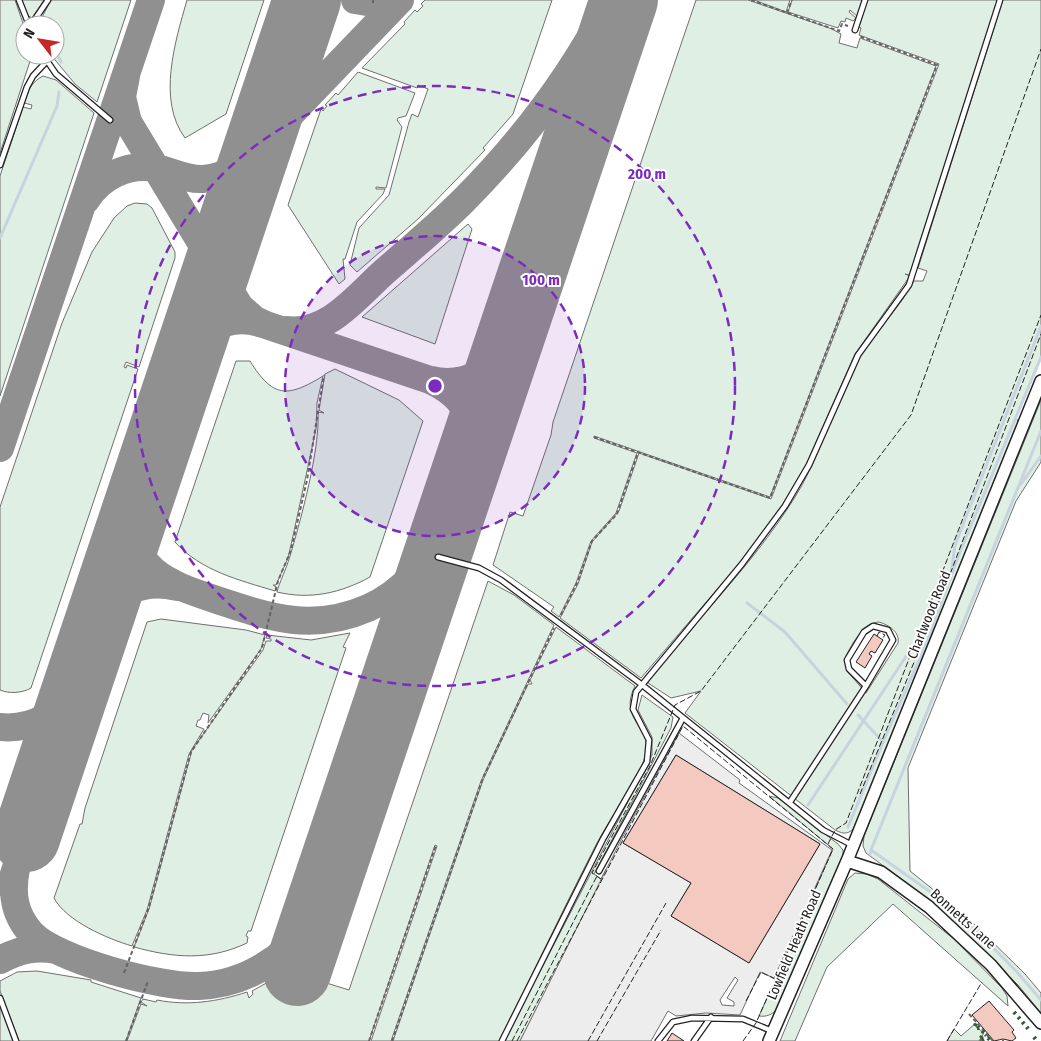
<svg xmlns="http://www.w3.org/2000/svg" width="1041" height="1041" font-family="'Fira Sans Condensed',sans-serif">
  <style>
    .green { fill: #e0efe3; stroke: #6f6f6f; fill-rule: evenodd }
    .parking { fill: #ededed; stroke: #6f6f6f; fill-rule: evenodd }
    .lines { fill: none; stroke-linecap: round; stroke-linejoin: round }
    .stream { stroke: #c7d3dd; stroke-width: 3 }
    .taxiway { stroke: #909090; stroke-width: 28 }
    .runway { stroke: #909090; stroke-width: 68 }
    .building { fill: #f3c9c0; stroke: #222 }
    .service-casing { stroke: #222; stroke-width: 7 }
    .tertiary-casing { stroke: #222; stroke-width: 14 }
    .path { stroke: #646464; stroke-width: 2; stroke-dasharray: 4 2.5; stroke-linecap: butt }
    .service { stroke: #fff; stroke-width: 4.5 }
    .tertiary { stroke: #fff; stroke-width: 11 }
    .hedge { stroke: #2f5e38; stroke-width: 4; stroke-dasharray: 2.5 4; stroke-linecap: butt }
    .fence { stroke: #222; stroke-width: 1; stroke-dasharray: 6 2.5; stroke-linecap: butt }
    .ring { fill: none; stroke: #7b2cbf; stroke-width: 2.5; stroke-dasharray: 9 6 }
    .labels { text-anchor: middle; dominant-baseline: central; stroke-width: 4; stroke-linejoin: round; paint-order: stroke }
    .street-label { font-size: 14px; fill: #222; stroke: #fff }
    .centre { fill: #7b2cbf; stroke: #fff; stroke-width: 2.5 }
    .ring-label { font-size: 15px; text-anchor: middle; font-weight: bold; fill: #7b2cbf; stroke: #fff; stroke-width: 4; stroke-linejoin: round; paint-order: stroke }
  </style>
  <rect width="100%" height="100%" fill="#fff"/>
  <path class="green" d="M0 0H15L25 29V55H32L0 153Z
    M21 0H44L32 18 27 15Z
    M51 0H131L97 102 75 84 51 55H55V25H38Z
    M187 0H264L226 114 185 138C157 100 175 42 187 0Z
    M425 0H552L513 114 483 148 485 150 418 219 357 272 350 265 359 228 389 195 409 122 412 114 418 117 428 89 418 85 417 88 362 68 405 24 404 22 415 10 417 12 423 6 421 4Z
    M696 0H748L832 29 841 34 839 43 857 48 860 38 936 66 770 497 594 436V438L637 453 616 513 591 541 576 583 559 617 551 611 554 607 493 565 510 512 523 516 551 435 553 422Z
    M754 0H790L786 12Z
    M792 0H863L857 16 850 10 849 12 856 18 853 21 846 18 845 22 841 21 838 28 788 12Z
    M867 0H998L911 273 910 275 905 274 910 276 855 354 807 463 782 506 738 565 641 678 560 618 578 584 592 542 619 511 639 453 771 499 939 64 859 35 861 28 859 27Z
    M1003 0H1041V357L1016 418 1019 423 856 826C849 834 845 835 835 830L685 713 701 691 671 698 648 683 649 677C701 615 760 557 801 487 824 446 836 397 859 358 875 331 899 309 914 281H923L927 271 918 268ZM879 622C889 625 900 632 898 643L866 693 847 671 846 656C852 644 863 623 879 622Z
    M358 72 415 93 406 116 398 118 397 120 402 127 386 188 376 187V189H385L383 194 357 222 345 259H343L345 279 339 284 288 205 321 109 323 111 327 106 325 105 336 93 338 95Z
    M43 76 56 80 94 113 0 396V176L23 107 31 109 32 105 24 103C28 91 31 82 43 76Z
    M135 203 147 204 152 208 175 252V258L139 367 126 362 124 367 126 368 127 365 138 369 31 688C23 693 9 694 0 690V507L62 323 92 252 114 218 127 206Z
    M468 224 472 229 435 344 362 317Z
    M236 361H250C273 398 287 398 323 376L317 403 316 429 293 536 288 558 276 585H273L276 587 275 591C239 580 201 571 175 542Z
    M335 369 399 400 423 421 370 577C341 593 310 600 277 592 279 583 286 570 290 556 301 519 320 450 318 412L324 413 319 410 325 374Z
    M1041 400V462L1016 501 908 768 910 871 966 916 1025 974 1041 993V1013L1018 985 972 939 908 884 866 853 863 846 864 836Z
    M488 581 514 595 554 625 481 781 391 1041H371L437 846 435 845 369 1041H127L141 1004 147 1006 141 1002 143 999 156 1002 157 1000C187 1006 217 1002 247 992L249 998 253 994 252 991 288 971 349 990Z
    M161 619 246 630 265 635 261 649 208 723 209 715 203 713 200 720H198L196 726 204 729 189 754 147 910 132 946C108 939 66 921 54 898L80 824H82L85 808 147 622Z
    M556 627 635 686C617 721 655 727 645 757 637 782 611 817 597 843 563 909 532 976 499 1041H393L483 780 528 684H532L530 680Z
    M350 633 343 647 346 648 251 931H248L246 936 248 937 247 943C209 961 174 958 134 947L149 909 192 750 263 650 266 641H271V639L266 638 267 635 311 640Z
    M642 695 673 717 671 728 594 874 601 879 606 869 608 870 520 1041H504L652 755V737L638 710Z
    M769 796 778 798 838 844 843 850V857L777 1009C772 1015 766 1017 759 1016L833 849Z
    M855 873 867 874 878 879 954 939 1002 988 1007 996 1008 1006 893 904 827 967 795 1041H780L848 879Z
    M37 971 91 980V982L141 998 126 1041H19L0 991V981L17 972Z
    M0 1006 13 1041H0Z
    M976 1023V1027L984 1033 979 1041H947L954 1029 961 1036Z"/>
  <path class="parking" d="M679 733 740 780 739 783 832 850 774 978 760 972 740 1015 706 1013 676 1016 668 1011 651 1041H520L621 840ZM676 755 820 844 749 963 671 916 691 883 623 843ZM735 977 738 980 727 998 734 1002V1006L722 1005 720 1000Z"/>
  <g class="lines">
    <path class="stream" d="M47 19 52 25
      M55 28 56 52 61 62
      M0 238 57 106 59 92
      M1021 484 1041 456
      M951 574 955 545 1041 326
      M747 603 785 632 847 704
      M858 715 883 742 929 637 960 552 1041 357
      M808 805 907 655
      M848 827 883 742
      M871 850 1041 431
      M870 854 871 850 939 898 968 922 1017 972 1041 1000"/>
    <path class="taxiway" d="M355 0 373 3 390 0
      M126 76 122 97 128 122 240 307 255 320 266 325 430 380C467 398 469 412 473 451
      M86 200C100 177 127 163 155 168 172 171 186 180 203 179 225 178 241 165 256 150L400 0
      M286 330C328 335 356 297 384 272 410 249 438 226 463 201 522 142 573 74 611 0
      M188 355C205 327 231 313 263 324
      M431 380C466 388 494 370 510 340
      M0 448 151 0
      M137 508C124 570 169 584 217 600 271 618 313 632 368 608 405 592 426 562 446 529
      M97 624C115 593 141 578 177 587
      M0 727C32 730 57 715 75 689
      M16 869C11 893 14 914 31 933 56 960 162 988 199 986 221 985 245 978 264 966 299 946 313 916 328 880
      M10 886 26 838
      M0 960C19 950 35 946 56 950"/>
    <path class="runway" d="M26 838 307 0
      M297 972 624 0"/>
  </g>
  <path class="building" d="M874 634 883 640 875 653 871 651 869 654 872 656 865 668 856 662Z
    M676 755 820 844 749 963 671 916 691 883 623 843Z
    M989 1001 1014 1030 1012 1032 1016 1038 1012 1041 1003 1039 994 1041 972 1015Z
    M672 1033 684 1041H667Z"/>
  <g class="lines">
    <defs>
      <path id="service" d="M19 0 29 25
        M31 25 48 0
        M855 30 865 0
        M43 55 56 74 110 120
        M0 165 27 87 33 76 47 61
        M438 557 479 568 501 580 641 684 823 830 852 845
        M873 626 888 630 893 640 866 686 849 669 847 660 864 632Z
        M790 802 866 686
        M599 871 683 718
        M0 998 16 1041
        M502 1041 603 839 647 762 649 740 633 709 636 692 742 564 785 506 809 465 858 355 909 285 1000 0
        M658 1041 673 1022 692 1018 743 1019 772 1031
        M694 1041 711 1017"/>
      <path id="tertiary" d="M847 861 881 872 929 907 991 965 1041 1023
        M769 1041 847 861 1041 381"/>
    </defs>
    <use href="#service" class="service-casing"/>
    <use href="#tertiary" class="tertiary-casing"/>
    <path class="path" d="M751 0 839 31 842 24 848 26
      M373 3V0
      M787 13 792 0
      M594 437 770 498 937 65 859 36
      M561 615 578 581 592 541 617 514 638 452
      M124 973 149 907 191 752 262 648 278 581 291 550 307 480 324 375
      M969 1014 993 1041
      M126 1041 148 981
      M369 1041 436 845
      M392 1041 483 778 554 628
      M980 1041 987 1034
      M1002 1041H1004"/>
    <use href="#service" class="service"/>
    <use href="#tertiary" class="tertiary"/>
    <path class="hedge" d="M1014 1012 1030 1031
      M975 1026 976 1023
      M977 1028H980L984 1033 979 1041
      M1034 1037 1037 1041
      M982 1041 988 1038 991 1041"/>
    <path class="fence" d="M877 636 879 632 885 635 882 639
      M860 794 949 577 1041 334
      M828 844 835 830 846 823 1041 315
      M601 879 592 873 650 766 675 705 701 691 911 415 1041 49
      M746 1001 761 972 775 979
      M512 1041 597 876
      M517 1041 683 726 833 849 756 1023 743 1041
      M588 1041 666 903
      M597 1041 661 930
      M947 1041 982 982"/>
  </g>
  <circle cx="435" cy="386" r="150" fill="#7b2cbf" fill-opacity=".12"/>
  <g class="ring">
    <circle cx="435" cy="386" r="150"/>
    <circle cx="435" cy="386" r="300"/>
  </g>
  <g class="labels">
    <g class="street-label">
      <text transform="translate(929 615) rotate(-68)">Charlwood Road</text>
      <text transform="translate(963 919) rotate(42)">Bonnetts Lane</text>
      <text transform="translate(794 945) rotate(-67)">Lowfield Heath Road</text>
    </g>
  </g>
  <circle cx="435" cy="386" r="8" class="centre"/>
  <g class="ring-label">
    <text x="647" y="179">200 m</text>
    <text x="541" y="285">100 m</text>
  </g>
  <g transform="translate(40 40) rotate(301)"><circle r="24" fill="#ffffff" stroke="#a7a7a7"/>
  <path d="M0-4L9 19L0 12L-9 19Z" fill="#c62828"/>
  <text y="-8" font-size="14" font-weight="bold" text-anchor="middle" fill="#222222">N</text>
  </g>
</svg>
